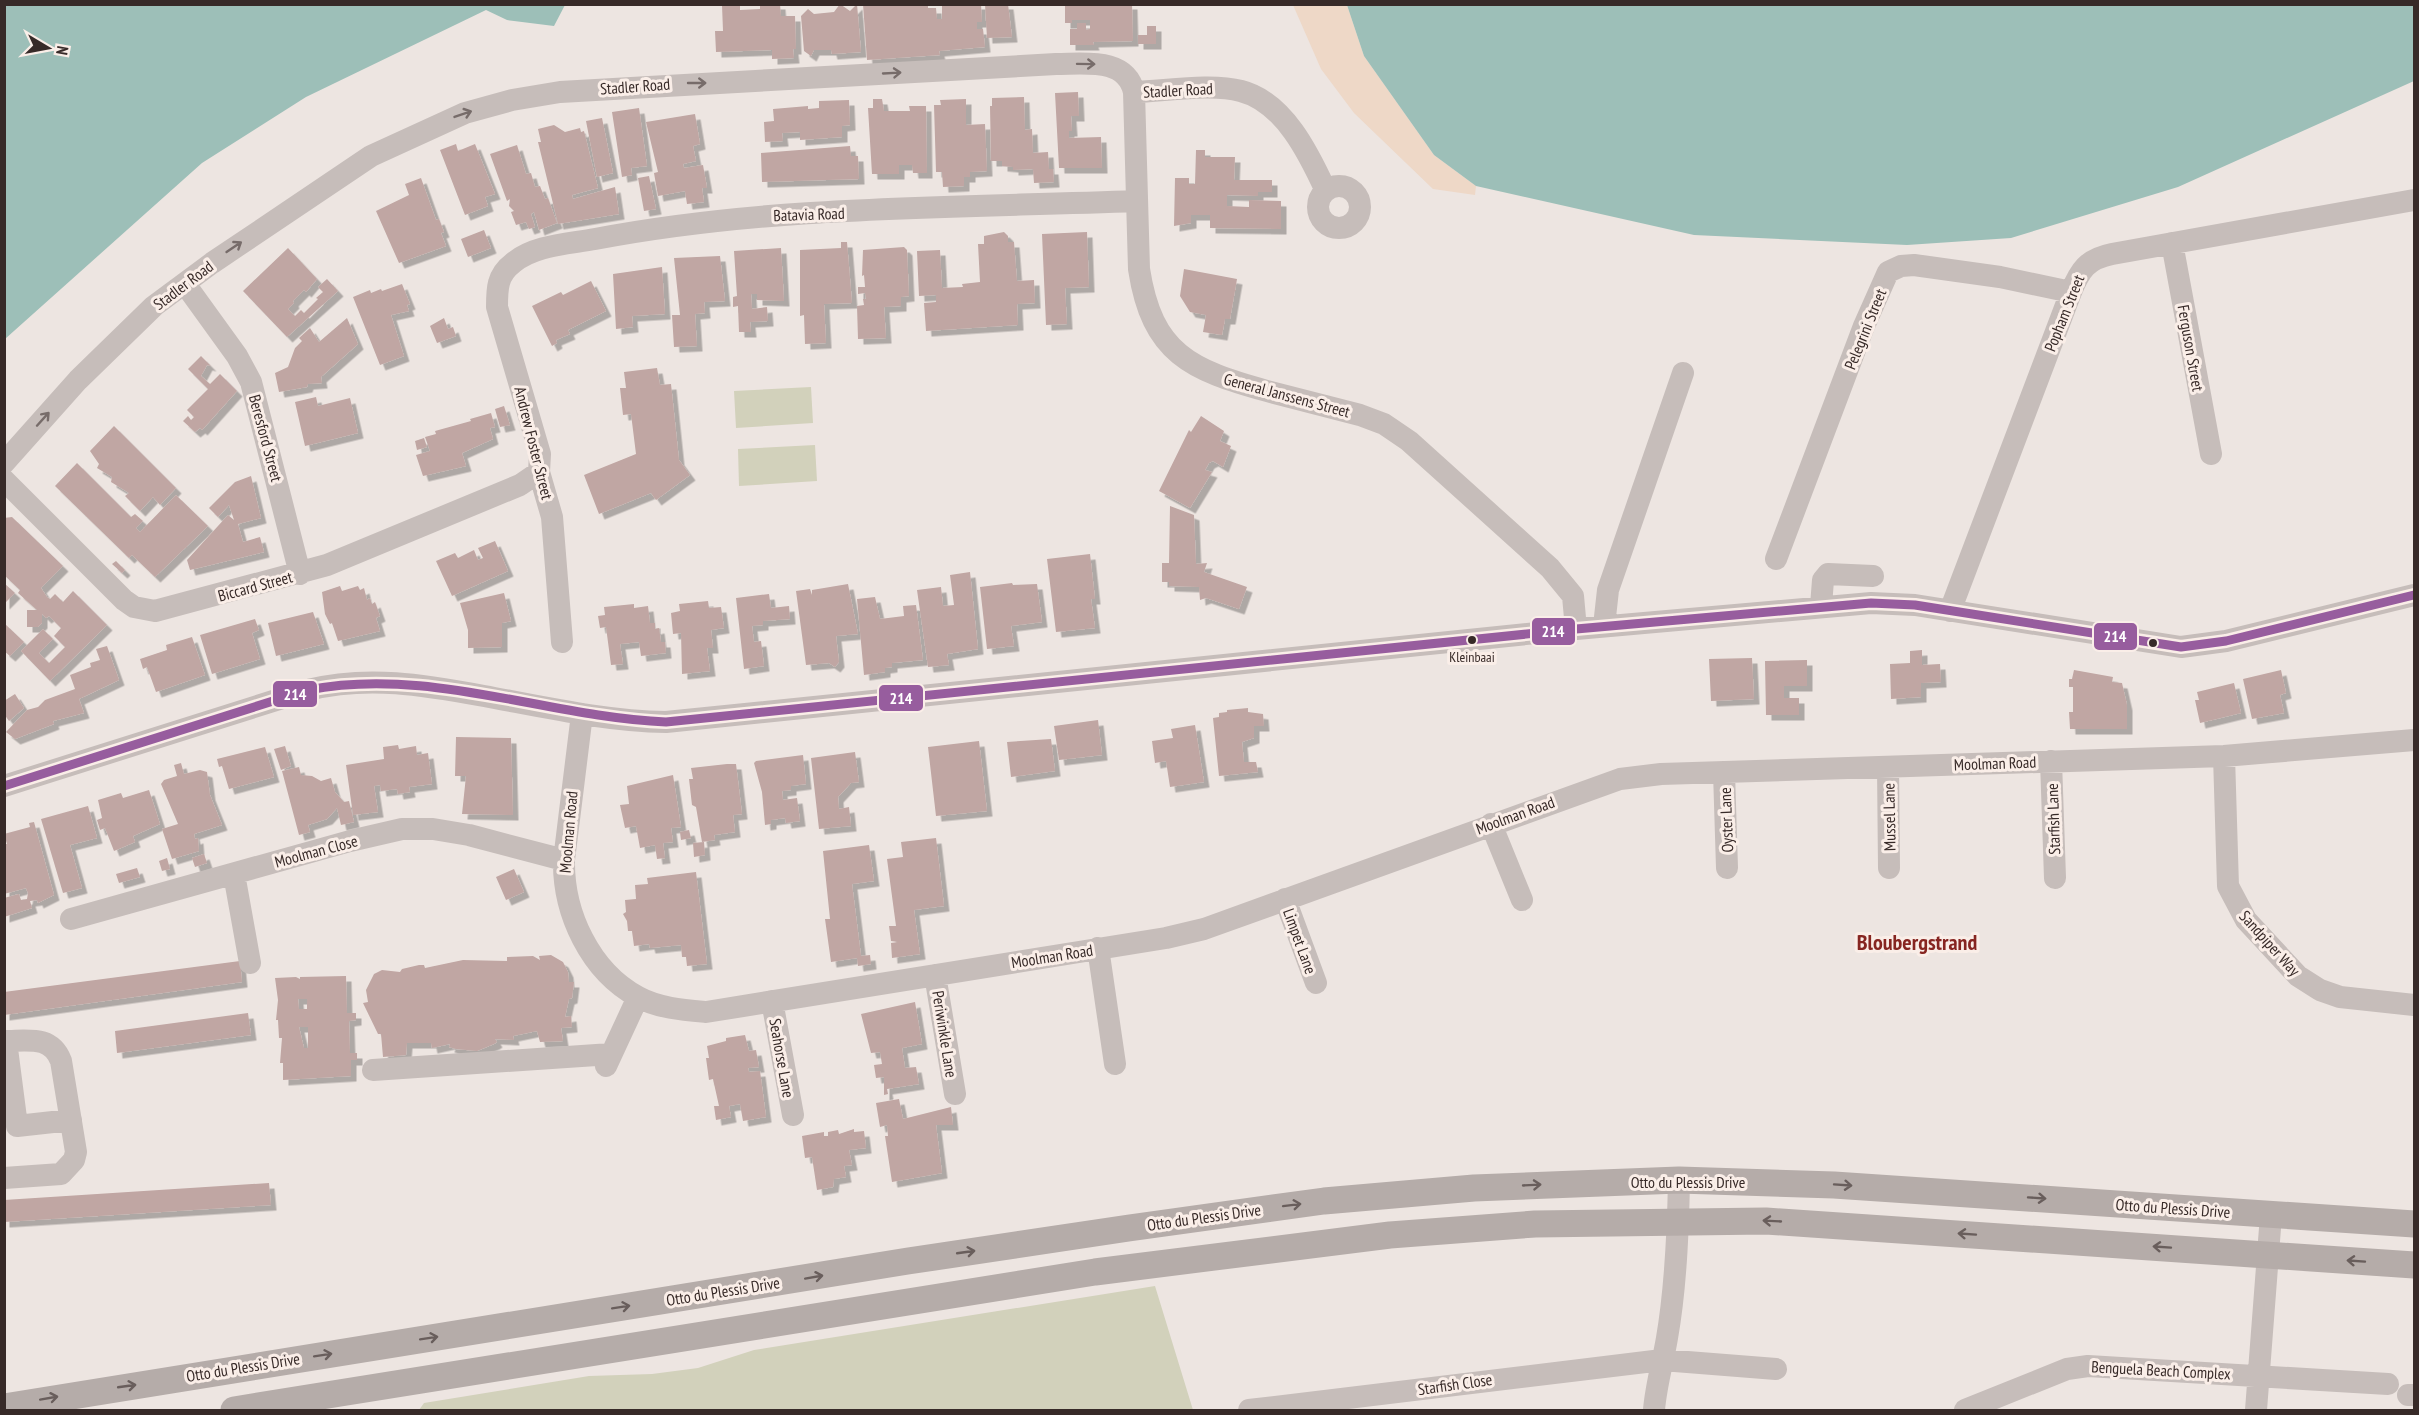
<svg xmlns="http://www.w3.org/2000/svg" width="2419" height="1415" font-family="'PT Sans Narrow',sans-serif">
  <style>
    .green { fill: #d2d1bb }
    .sand { fill: #eed8c7 }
    .water { fill: #9dbfb8 }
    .building { fill: #c0a6a3; fill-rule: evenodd; filter: url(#shadow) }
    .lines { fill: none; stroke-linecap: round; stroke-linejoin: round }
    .minor { stroke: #c6bdba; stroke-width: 22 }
    .major { stroke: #b5aca9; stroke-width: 27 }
    .bus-1-casing { stroke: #faeee8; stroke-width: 14 }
    .bus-1 { stroke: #975d9e; stroke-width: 9 }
    .oneway { stroke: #776c6a }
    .oneway2 { stroke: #695e5c }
    .bus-dot { fill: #372a28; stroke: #faeee8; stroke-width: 2 }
    .labels { text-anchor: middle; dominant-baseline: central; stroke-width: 6; stroke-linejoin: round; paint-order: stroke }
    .bus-label { font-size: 14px; fill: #372a28; stroke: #faeee8 }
    .street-label { font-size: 16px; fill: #372a28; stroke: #faeee8 }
    .district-label { font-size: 22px; font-weight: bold; fill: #862521; stroke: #faeee8 }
    .line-badge { stroke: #faeee8; stroke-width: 2 }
    .badge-label { font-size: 16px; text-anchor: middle; font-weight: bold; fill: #fff }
  </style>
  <defs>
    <filter id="shadow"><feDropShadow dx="5.5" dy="5.5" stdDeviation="0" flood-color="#0004"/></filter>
  </defs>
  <rect width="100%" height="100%" fill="#ede5e1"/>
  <path class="green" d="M811 387 813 423 736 428 734 391Z
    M815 445 817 481 739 486 738 449Z
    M1155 1286 1193 1410H419L424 1403 589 1376 652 1374 698 1368 754 1350Z"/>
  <path class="sand" d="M1293 5H1347L1364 56 1434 155 1476 186 1475 195 1433 189 1354 113 1321 69Z"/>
  <path class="water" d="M5 4H565V5L554 26 507 20 486 10 306 97 202 163 5 339Z
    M1347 5H2414V81L2178 187 2011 238 1907 245 1694 235 1476 186 1434 155 1364 56Z"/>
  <path class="building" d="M760 4H780L781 16H795L796 49H793L794 58 772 59V50L716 52 715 31H723L722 5H740V10L760 9Z
    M840 4 850 11 857 4 861 52 832 54 831 50H814L811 56 804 51 801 16 808 9 814 14 834 12Z
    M863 4H928V8H936L937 19H942V4H981L982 22H977V29H983L985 47 939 51 940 55 867 60Z
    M985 4H1008L1012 37 987 38Z
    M1065 4H1132L1133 41 1093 42 1094 45H1070V29H1077V23H1086V30L1090 29V20H1072V23H1065Z
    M1147 26H1156V44H1138V35H1147Z
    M1078 92 1079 116H1071L1072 131H1069V138L1101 137 1102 168H1059L1055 93Z
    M1024 97 1025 130 1032 129 1033 153 1048 152 1049 169H1053L1054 182 1034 183 1033 169 1013 170V167L1002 166V161H991L990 106H992V98Z
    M873 99H882L884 111H910L909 106H926L927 173H913L912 165H899V174H872L868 108H873Z
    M966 99V125L985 124 987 171 970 172V177H964V186L943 187 942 172H936L934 105H941L940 100Z
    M849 100 850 125 842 126V137L800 140V132L782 133 783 141 765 142 764 122 774 121 773 109 808 106V109L819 108V101Z
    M639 108 647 166 631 168 632 175 622 177 612 112Z
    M695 114 700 144 693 146 696 161 683 164 684 168 703 165 707 188H702L704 202 687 204 685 191 658 196 654 173 658 172 646 122Z
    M602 118 613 173 597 177 586 121Z
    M554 125 565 132 580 128 581 132 584 131 598 188 572 195 573 199 615 187 619 214 558 224 538 142H541L538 129Z
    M456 144 458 151 475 144 495 194 485 197 488 206 465 215 440 150Z
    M517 145 526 174 531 173 535 187 540 186 545 199 548 198 557 223 539 230 534 212 531 214 535 227 529 229 526 222 516 225 511 212 514 211 509 206 510 199 507 201 490 154Z
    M850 146 851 156H858L859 179 762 182 761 153Z
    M1196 150H1205V157H1235L1234 180H1272V192H1258V196L1227 195V206L1249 207V200L1281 201V229L1210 228V215H1191V223L1174 226 1175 178H1189V184H1195Z
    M649 176 656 209 644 211 638 178Z
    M421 178 436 220 439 219 444 232 441 233 446 246 399 263 376 211 409 195 405 184Z
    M484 230 491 248 468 257 461 239Z
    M1004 232 1008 236V242H1014L1017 281 1034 280 1035 303 1017 304 1018 325 926 331 924 303 936 302V295L919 296 917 251 940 250 942 288 963 287 962 284 980 282 978 244H984V236Z
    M1087 232 1089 287 1065 288 1067 324 1046 325 1042 234Z
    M841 242H847L852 303 824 304 826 343 805 344 804 315 800 316V250L841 248Z
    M904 247 907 250 909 296 901 297V306L884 307 886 338 858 339 857 306 864 305 863 299H866L865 293 858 294V287H865L864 275 862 276 863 250Z
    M288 248 317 279 306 292 304 290 293 301 294 303 288 309 295 316 301 310 304 313 318 299 316 298 323 292 318 287 327 279 338 291 287 337 243 291Z
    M781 248 784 301 757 300V294H751L752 309 767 307 768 321 750 322 751 332H739L738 306 733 307V297L737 296 734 251Z
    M720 256 725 301 704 302 705 313 695 314 697 346 674 347 672 315H680L674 258Z
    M662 267 665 314 632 316 633 327 616 329 613 274Z
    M1184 269 1237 279 1230 319H1225L1222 335 1203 332 1206 315 1190 312 1180 296Z
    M591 281 606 311 568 330 570 334 556 340 557 343 552 346 532 306 561 292 563 295Z
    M402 284 410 304 407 305 409 311 391 315 404 356 380 365 353 297 370 290 371 293 381 289 382 291Z
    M347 318 358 344 321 377 322 383 308 384 307 387 279 392 275 373 288 367 295 348 302 341 299 338 310 328 319 342Z
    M444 318 448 329 453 327 456 336 437 343 430 326Z
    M201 356 211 366 207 365 201 376 210 384 220 374 237 391 202 430 200 428 195 432 183 421 188 416 191 420 194 417 187 410 208 389 188 369Z
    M657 368 660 385 671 384 679 460 690 475 656 500 651 493 599 514 584 475 636 454 631 414 623 415 620 388H626L624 372Z
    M316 397 318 406 350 398 358 433 305 446 295 402Z
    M504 406 510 425 500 427 495 409Z
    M491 413 495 427 490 428 493 439 462 453 466 466 423 476 416 455 430 451 425 437 436 434 435 431 471 421 470 419Z
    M1201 416 1224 431 1220 441 1231 446 1223 467 1213 461 1209 463 1205 470 1212 472 1190 508 1159 491 1189 430 1191 432Z
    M114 426 176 488 160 505 153 497 140 511 125 496 129 493 111 482 112 477 97 468 99 464 90 451Z
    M424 438 427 447 417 450 415 441Z
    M77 463 131 517 135 514 143 521 136 528 140 532 176 495 208 526 155 577 132 555 129 558 55 486Z
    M251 476 261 518 238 524 243 542 260 537 264 552 190 570 187 560 228 515 234 520 229 505 218 517 209 508 235 482Z
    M1170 506 1194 515 1196 564 1207 563 1204 572 1247 587 1239 609 1206 598 1200 600 1199 587 1169 586V582H1162V563H1169Z
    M12 517 63 566 41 588 47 597 50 599 55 594 63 602 73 591 107 625 50 681 21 651 43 629 53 639 39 653 49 663 65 647 54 636 61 628 49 616 46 618 42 614V623L38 627H27V610H37L18 593 20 590 4 575V518Z
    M495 541 508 571 452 596 436 561 455 553 458 558 474 550 478 560 483 558 478 548Z
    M1090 554 1095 599H1091L1095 628 1056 632 1047 559Z
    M116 561 125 570 122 573 112 564Z
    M970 572 978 649 947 654 949 665 928 667 917 590 941 587 943 606 954 605 950 575Z
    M4 583 15 593 4 604Z
    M1012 583 1013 585 1037 584 1042 622 1011 626 1014 646 987 649 980 587Z
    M848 584 858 634 836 636 839 662 835 667 829 663 806 665 796 591 810 589 812 595V590Z
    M340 586 342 591 358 586 360 590 364 588 367 600 370 598 372 604 375 602 380 616 376 618 380 631 338 641 332 623 330 624 325 614 322 592Z
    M504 593 511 621 502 623V647L468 648V630L460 603Z
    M769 594 771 608 789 606 790 619 763 621V625L752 626 754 642 761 641 764 666 744 669 736 598Z
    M875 597 880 619 904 616 903 606 916 605 923 660 892 663V667L885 668V672L864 675 857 599Z
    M708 601 709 608 721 607 724 628 711 630 713 648H707L710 671 682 674 681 633 673 634 671 613 680 611 679 604Z
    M634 604V608L648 606 650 623H655V629L659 628 661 642H665L666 653 641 656 639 642 620 644 623 664 611 665 606 627 600 628 598 616 605 615 604 607Z
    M313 612 324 644 276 656 268 623Z
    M255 619 259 630 252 633 260 659 212 674 200 635Z
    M4 623 24 642 10 656 4 651Z
    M192 637 205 675 156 692 147 667 143 669 140 659 167 650 166 645Z
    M107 646 119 680 79 699 84 713 53 721 54 724 15 739 6 732 27 710 38 707 45 700 75 689 70 675 91 667 90 663 100 660 96 649Z
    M1922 650V665L1940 664 1941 682 1921 683V697L1891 699 1890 664 1910 663V651Z
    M1752 658 1754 699 1711 701 1709 659Z
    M1807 660V686H1784V698H1799V715H1766L1765 661Z
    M2074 670 2113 677 2112 682 2122 683 2127 705V729H2070L2069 712H2073V687H2069V679H2072Z
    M2281 670 2286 693 2280 695 2284 713 2252 719 2243 679Z
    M2234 683 2241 713 2200 723 2195 700H2199L2197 692Z
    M15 694 24 708 9 721 4 714V701Z
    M1248 708V712L1263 714 1264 726H1254V738L1242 742 1244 762H1256L1258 772 1219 776 1213 718 1219 717V713L1227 712V710Z
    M1098 720 1102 755 1059 760 1054 726Z
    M1195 725 1204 782 1170 787 1166 761 1155 763 1152 741 1173 738 1171 729Z
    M456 737 511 738 513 815 462 814 466 776H455Z
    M1051 739 1055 771 1011 777 1007 742Z
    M979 741 987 811 936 816 928 747Z
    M398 745 399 749 416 746 417 755 428 753 432 784 409 787 410 792 398 794 397 789 381 791 380 785 374 786 378 812 353 815 346 765 384 759 383 747Z
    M285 746 291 766 281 770 274 749Z
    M265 747 274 777 229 789 222 766 219 767 217 759Z
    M855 752 859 782 851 783 838 797 839 809 849 807 851 826 819 829 811 758Z
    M803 755 806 784 791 786V790L782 791 783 800 797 798 800 821 786 823 785 818 771 820V824L765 825 762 792 754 763 756 761Z
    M181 763 184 774 200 770 207 772 210 795 222 825 194 834 195 839 198 838 199 851 172 859 162 829 178 824 161 784 164 780 177 776 174 765Z
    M727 764H736L742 814 733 815 735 832 714 835 715 840 702 842 696 807 692 805 689 779H693L691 768Z
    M299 767 301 775 312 776 321 781 331 778 335 792 344 802 349 801 354 822 341 825 337 808 327 819 308 825 310 832 299 835 282 771Z
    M673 775 681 827 671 828 673 842 663 843 665 858 657 859 655 845 640 848 636 826 625 828 620 805 629 804 627 786Z
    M149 790 160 824 133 836 135 842 114 851 105 828 100 830 97 820 102 818 98 800 121 793 123 798Z
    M88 806 97 838 70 845 82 888 63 893 41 819Z
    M34 822 54 895 38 903 37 900 30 901 32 908 4 917V898L19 894 21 900 27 899 28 893 26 888 4 894V844H7L4 834 30 827 29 823Z
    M689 830 691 838 681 840 680 832Z
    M936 838 944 906 914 910 920 954 892 958 891 943 898 942 891 941 889 926H896L887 859 903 857 901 842Z
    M704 842 705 855 694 857 693 843Z
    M869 845 874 881 852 884 861 956 870 955 871 964 858 966 857 958 831 962 825 919H830L823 851Z
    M204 854 207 863 195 867 192 858Z
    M167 858 170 869 162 871 159 861Z
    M137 868 140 877 119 883 116 874Z
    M514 869 524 892 506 900 496 877Z
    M696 872 707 964 687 966 686 957H682L681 945 650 948 649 944 634 946 632 931H628L627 921 623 914 626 912 625 900 636 899 635 885 648 884 647 878Z
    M551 955 563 962 568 972 569 982H574L572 998 569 999 565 1017 571 1016 572 1027 561 1028 563 1041 540 1042 537 1031 513 1036 514 1040 495 1039 497 1042 494 1044 477 1051 456 1049 449 1047 450 1044 432 1048 431 1043H407L406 1055 383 1057 381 1034H378L363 1003 368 1002 366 990 374 974 382 970 400 972 402 969 419 965H424L425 968 463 960 507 961V957L533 956 540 960 539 956Z
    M240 961 242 982 4 1015V992Z
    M346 976 347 1013H356V1020L349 1021 350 1053H357V1060H351V1076L283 1080V1063H280L282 1038H279L278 1020H276L278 1000 275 978 296 977 300 979V977ZM298 999H307V1009H299ZM299 1027H308V1048H304Z
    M915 1002 922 1044 902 1048 905 1068 916 1067 919 1084 887 1089 888 1094 884 1095V1077L876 1078 874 1065 882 1064 880 1052 871 1053 861 1014Z
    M248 1013 251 1035 117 1053 115 1031Z
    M745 1035 749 1051 756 1050 759 1067 748 1068 749 1072 760 1071 766 1117 743 1121 740 1104 729 1106 731 1117 716 1120 714 1106H719L713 1079 709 1080 706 1058H709L707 1046 726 1041V1038Z
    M899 1099 903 1119 951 1107 953 1125H936L942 1173 892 1182 885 1136H888L887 1125 880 1127 876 1103Z
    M854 1129V1132L864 1131 866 1148 849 1150 852 1165 844 1166 846 1177 834 1179 833 1187 817 1190 812 1157 805 1158 802 1136 824 1132V1136H828V1132L838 1130 839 1134Z
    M269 1183 271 1205 4 1222V1200Z"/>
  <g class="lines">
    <path class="minor" d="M1134 92C1166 91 1211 83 1241 91 1284 102 1309 154 1326 191
      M1318 207a21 21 0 1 1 42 0a21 21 0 1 1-42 0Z
      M2172 243 2211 454
      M185 284 237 356 251 382 300 574
      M4 463 78 380 154 306 212 263 371 156 465 113 512 100 560 92 1056 64C1085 64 1126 57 1134 92L1139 269C1152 354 1191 370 1267 391 1298 399 1329 407 1360 415L1384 424 1409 441 1550 568 1573 596 1576 629
      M4 480 124 600 134 607 155 611 327 565 520 485 539 472
      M1776 559 1864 326 1888 272 1901 266 1914 265 2000 277 2071 292
      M1821 606 1823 580 1828 574 1873 576
      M1950 611 2071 292C2080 270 2087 259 2112 254L2414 200
      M1604 626 1608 590 1683 373
      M562 642 552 517 539 472 540 454 497 307C497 289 497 275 513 263 534 245 569 244 595 239 773 205 956 208 1136 201
      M582 714 564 860C563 913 590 971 638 997 658 1008 683 1010 706 1012L1166 938 1204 929 1620 779 1661 774 2224 756 2414 740
      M2224 756 2228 886 2246 920 2298 976 2320 990 2340 997 2414 1005
      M2051 761 2055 878
      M1888 767 1889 868
      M1724 772 1727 868
      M4 786 308 690C368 675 424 685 484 696 544 707 605 721 666 722L1576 629 1871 603 1915 605 2181 647 2226 641 2414 595
      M1491 824 1522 900
      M234 874 250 963
      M1285 899 1316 983
      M71 919 350 841 402 829H433L469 835 564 860
      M1098 948 1115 1064
      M935 975 955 1094
      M772 1001 793 1115
      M4 1041C28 1041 51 1035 61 1061L76 1152 74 1160 61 1174 4 1178
      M6 1041 17 1126 71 1120
      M606 1066 638 997
      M373 1070 611 1054
      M2408 1395H2414
      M1249 1410 1662 1360 1776 1369
      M1654 1410C1656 1385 1663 1362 1667 1338 1676 1286 1678 1232 1679 1180
      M1965 1410 2067 1369 2088 1366 2388 1384
      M2256 1410 2271 1215"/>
    <path class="major" d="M4 1407 908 1261 1129 1228 1324 1201 1474 1188 1679 1180 1834 1185 2414 1224
      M234 1410 1095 1272 1390 1235 1535 1224 1766 1221 2414 1265"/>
    <defs>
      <path id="bus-1" d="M4 786 308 690C428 666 547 717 666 722L1576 629 1871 603 1915 605 2181 647 2226 641 2414 595"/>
    </defs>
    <use href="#bus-1" class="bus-1-casing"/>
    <use href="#bus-1" class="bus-1"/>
  </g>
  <defs><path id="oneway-shaft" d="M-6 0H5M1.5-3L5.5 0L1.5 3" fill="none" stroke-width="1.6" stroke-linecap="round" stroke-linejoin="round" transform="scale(1.5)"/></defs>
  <g class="oneway">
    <use href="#oneway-shaft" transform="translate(1086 64) rotate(1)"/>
    <use href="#oneway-shaft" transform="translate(892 73) rotate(-3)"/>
    <use href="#oneway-shaft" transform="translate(697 83)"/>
    <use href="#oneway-shaft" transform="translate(463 114) rotate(-19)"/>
    <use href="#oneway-shaft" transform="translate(234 247) rotate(-34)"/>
    <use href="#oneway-shaft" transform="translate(43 419) rotate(-48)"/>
  </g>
  <g class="oneway2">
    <use href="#oneway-shaft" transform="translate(1532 1185) rotate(-3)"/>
    <use href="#oneway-shaft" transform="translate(1843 1185) rotate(4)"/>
    <use href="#oneway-shaft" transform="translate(2037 1198) rotate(4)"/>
    <use href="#oneway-shaft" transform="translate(1292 1205) rotate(-7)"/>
    <use href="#oneway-shaft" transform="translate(1772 1221) rotate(-177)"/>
    <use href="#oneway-shaft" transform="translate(1967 1234) rotate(-176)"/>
    <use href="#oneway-shaft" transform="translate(2162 1247) rotate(-176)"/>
    <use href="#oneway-shaft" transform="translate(966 1252) rotate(-8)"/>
    <use href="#oneway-shaft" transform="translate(2356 1261) rotate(-176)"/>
    <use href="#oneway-shaft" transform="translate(814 1277) rotate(-10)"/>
    <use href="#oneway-shaft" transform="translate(621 1307) rotate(-9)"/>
    <use href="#oneway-shaft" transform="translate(429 1338) rotate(-9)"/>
    <use href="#oneway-shaft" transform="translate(323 1355) rotate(-9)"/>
    <use href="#oneway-shaft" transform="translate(127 1386) rotate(-8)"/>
    <use href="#oneway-shaft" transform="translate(49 1398) rotate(-10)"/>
  </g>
  <g class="bus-dot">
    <circle cx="1472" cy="640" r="5"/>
    <circle cx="2153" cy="643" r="5"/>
  </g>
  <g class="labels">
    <g class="bus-label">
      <text x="1472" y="657">Kleinbaai</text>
    </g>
    <g class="street-label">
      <text transform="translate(635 86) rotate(-4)">Stadler Road</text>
      <text transform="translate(1178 90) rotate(-3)">Stadler Road</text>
      <text transform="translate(809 214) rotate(-2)">Batavia Road</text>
      <text transform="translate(183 285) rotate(-37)">Stadler Road</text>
      <text transform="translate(2064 313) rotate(-68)">Popham Street</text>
      <text transform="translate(1865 329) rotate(-68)">Pelegrini Street</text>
      <text transform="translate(2191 348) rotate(80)">Ferguson Street</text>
      <text transform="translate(1287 395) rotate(15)">General Janssens Street</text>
      <text transform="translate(266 438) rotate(75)">Beresford Street</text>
      <text transform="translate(534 443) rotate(76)">Andrew Foster Street</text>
      <text transform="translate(255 586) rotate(-15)">Biccard Street</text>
      <text transform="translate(1995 763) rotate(-2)">Moolman Road</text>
      <text transform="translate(1515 815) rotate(-20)">Moolman Road</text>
      <text transform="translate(1889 817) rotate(-91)">Mussel Lane</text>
      <text transform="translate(2053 819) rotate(-92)">Starfish Lane</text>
      <text transform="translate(1726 820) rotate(-92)">Oyster Lane</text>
      <text transform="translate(568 832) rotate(-85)">Moolman Road</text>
      <text transform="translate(316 851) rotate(-15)">Moolman Close</text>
      <text transform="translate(1300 941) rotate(70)">Limpet Lane</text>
      <text transform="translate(2270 943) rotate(48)">Sandpiper Way</text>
      <text transform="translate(1052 956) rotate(-9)">Moolman Road</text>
      <text transform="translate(945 1034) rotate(81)">Periwinkle Lane</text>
      <text transform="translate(782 1058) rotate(80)">Seahorse Lane</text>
      <text x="1688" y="1182">Otto du Plessis Drive</text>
      <text transform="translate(2173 1208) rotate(4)">Otto du Plessis Drive</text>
      <text transform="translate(1204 1217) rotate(-8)">Otto du Plessis Drive</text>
      <text transform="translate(723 1291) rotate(-9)">Otto du Plessis Drive</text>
      <text transform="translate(243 1367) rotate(-9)">Otto du Plessis Drive</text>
      <text transform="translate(2161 1370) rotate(3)">Benguela Beach Complex</text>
      <text transform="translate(1455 1384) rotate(-8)">Starfish Close</text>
    </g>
    <g class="district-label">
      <text x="1917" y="942">Bloubergstrand</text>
    </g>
  </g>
  <g class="line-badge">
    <rect x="1531" y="617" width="45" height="29" rx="6" fill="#975d9e"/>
    <rect x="2093" y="622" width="45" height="29" rx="6" fill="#975d9e"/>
    <rect x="272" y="680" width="46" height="28" rx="6" fill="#975d9e"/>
    <rect x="878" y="684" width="46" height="28" rx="6" fill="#975d9e"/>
  </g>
  <g class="badge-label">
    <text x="1553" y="637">214</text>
    <text x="2115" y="642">214</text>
    <text x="295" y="700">214</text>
    <text x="901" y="704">214</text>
  </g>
  <rect width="2419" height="1415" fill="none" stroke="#372a28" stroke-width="12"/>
  <g transform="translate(48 48) rotate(100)" stroke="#faeee8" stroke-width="4.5" paint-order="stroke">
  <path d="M0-4.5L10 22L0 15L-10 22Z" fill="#372a28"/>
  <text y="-9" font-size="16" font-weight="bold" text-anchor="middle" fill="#372a28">N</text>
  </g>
</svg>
